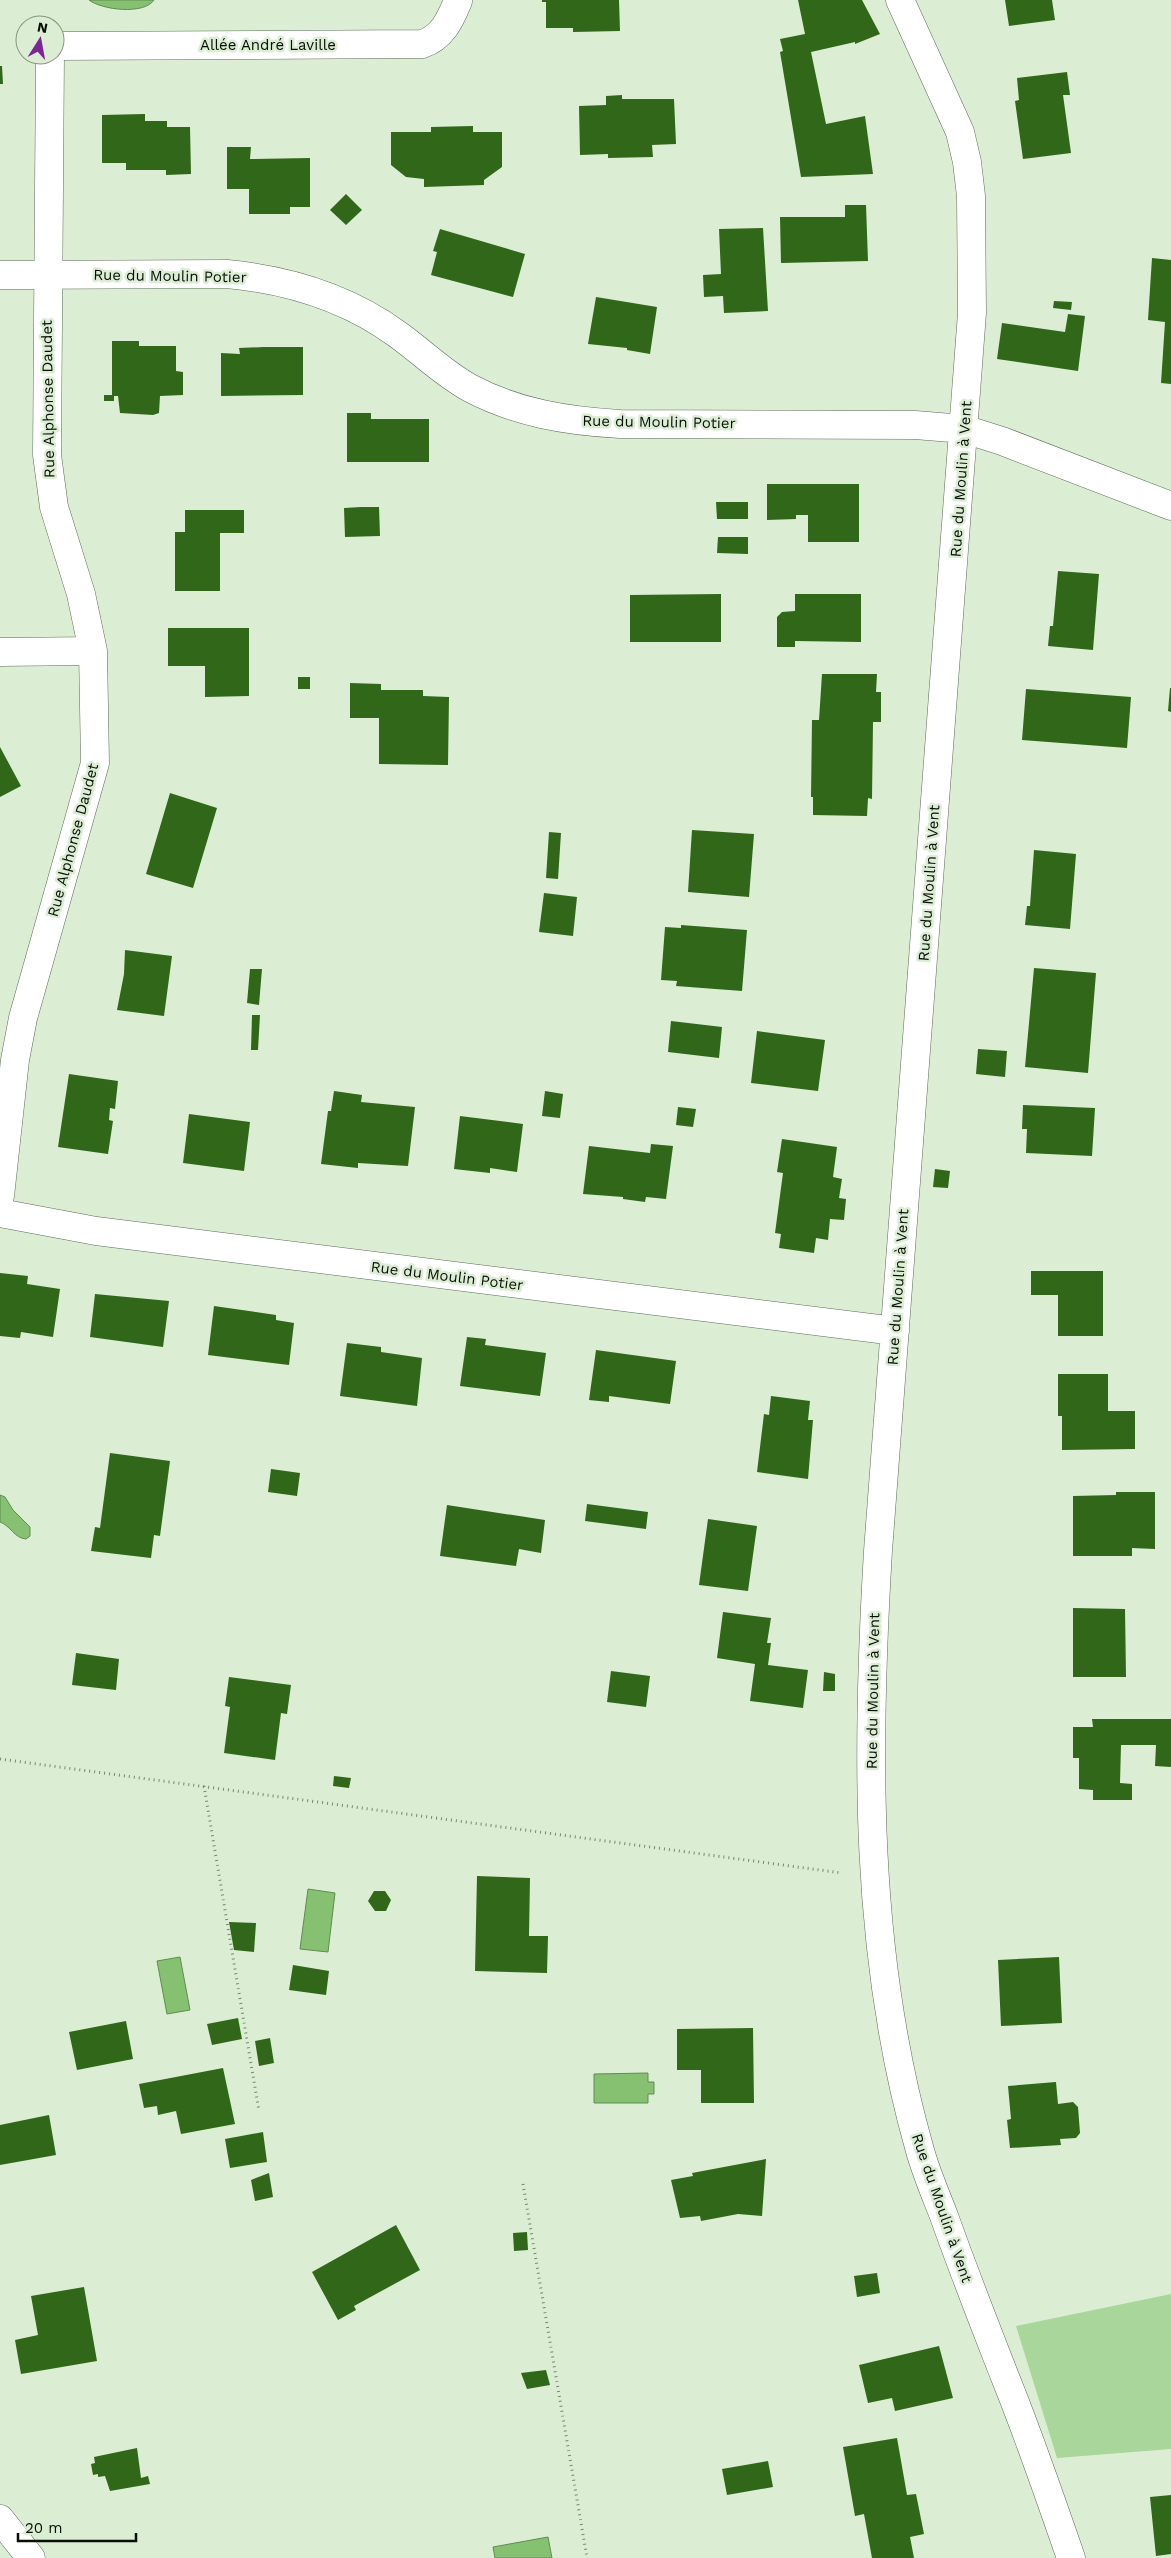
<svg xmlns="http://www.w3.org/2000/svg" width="1171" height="2558" font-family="'Work Sans',sans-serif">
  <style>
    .green { fill: #a9d69a }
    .water { fill: #86c172; stroke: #608b52 }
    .building { fill: #306718 }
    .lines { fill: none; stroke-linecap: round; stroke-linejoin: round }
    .minor-casing { stroke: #5b6c56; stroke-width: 29 }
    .path { stroke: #798675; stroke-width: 3; stroke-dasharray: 1 4; stroke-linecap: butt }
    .minor { stroke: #fff; stroke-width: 28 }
    .labels { text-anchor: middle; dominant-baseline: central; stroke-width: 5; stroke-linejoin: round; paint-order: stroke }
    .street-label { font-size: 15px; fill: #080e06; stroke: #dbeed4 }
  </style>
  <rect width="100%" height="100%" fill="#dbeed4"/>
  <path class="green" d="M1171 2294V2449L1057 2458 1016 2326Z"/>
  <path class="water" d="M89 0H154C144 15 102 10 89 0Z
    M0 1495 5 1497 13 1510 30 1527V1536L26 1539C14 1538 11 1526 0 1522Z
    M308 1889 335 1893 328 1952 300 1949Z
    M180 1957 190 2010 167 2014 157 1961Z
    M648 2073V2082H654V2094H648V2103H594V2074Z
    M548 2537 552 2558H495L493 2547Z"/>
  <path class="building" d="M542 0H619L620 31 573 32V28H546V2H542Z
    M798 0H862L880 34 855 44V42L811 52 826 124 865 116 873 174 801 177 780 52 783 51 780 39 805 34Z
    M1005 0H1052L1055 20 1009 26Z
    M0 66H2L3 84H0Z
    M1067 72 1070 95H1063L1071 153 1023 159 1015 101 1019 100 1017 78Z
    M622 95V99H674L676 144 652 145 653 157 608 158V154L580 155 579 106 606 105V96Z
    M145 114V121H167V127H190L191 174 166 175V170H126V163H102V115Z
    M473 126V132H502V167L484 180V185L424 187V179L406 177 391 165V132H431V127Z
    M227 147H251L250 159 310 158V207H290V214H249V189H227Z
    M346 194 362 210 346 225 330 210Z
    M845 205H866L868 261 781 263 780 217H845Z
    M763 228 768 311 724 313 723 296 704 297 703 275 721 274 719 229Z
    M440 229 525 254 513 297 431 275 437 252 433 251Z
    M1152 258 1171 260V384L1161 383 1165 322 1148 320Z
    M596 297 657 307 650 354 627 350V348L588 344Z
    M1054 301 1072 302 1071 310 1053 308Z
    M1068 314 1085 316 1078 371 997 359 1002 323 1065 332Z
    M112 341H139V346H176V371L183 372V395L160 396 159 413 153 415 120 413 118 396H114V401H104V395H112Z
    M264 347H303V395L221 396V353L240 354 239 348Z
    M347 413H371V419H429V462H347Z
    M767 484H859V542H808V515H796V519L767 520Z
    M716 502H748V519H717Z
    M361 507H379L380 536 345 537 344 508Z
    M185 510H244V533H220V591H175V532H185Z
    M718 537H748V554L717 553Z
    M1058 571 1099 574 1093 650 1048 646 1050 626H1053Z
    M721 594V642H630V595Z
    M795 594H861V642L795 641V647H777V617L782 612 795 611Z
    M168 628H249V696L205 697V666H168Z
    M822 674H877L876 692H881V722H873L872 799 868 798 867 816 813 815V797H811L812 720H819Z
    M298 677H310V689H298Z
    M350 683 381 684V690H423V696L449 697 448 765 379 764V718H350Z
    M1170 688H1171V712L1168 711Z
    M1026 689 1131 697 1127 748 1022 740Z
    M0 747 21 786 0 797Z
    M170 793 217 808 193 888 146 874Z
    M692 830 754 834 749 897 688 892Z
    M549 832 561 833 558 879 546 878Z
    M1034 850 1076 854 1070 929 1025 925 1027 906H1030Z
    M544 893 577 897 573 936 539 932Z
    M681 925 747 930 742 991 676 986 677 981 661 980 665 927 681 928Z
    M125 950 172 956 164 1016 117 1010 124 974Z
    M1034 968 1096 973 1088 1073 1025 1067Z
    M250 969H262L259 1005 247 1003Z
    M252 1015H260L258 1050H251Z
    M671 1021 722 1027 719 1058 668 1052Z
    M757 1031 825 1040 818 1091 751 1083Z
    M978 1049 1007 1051 1005 1077 976 1074Z
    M69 1074 118 1081 115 1109 110 1108 109 1120 113 1121 108 1154 58 1147Z
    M334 1091 362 1095 361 1102 415 1107 408 1166 358 1163V1168L321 1164 328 1111H331Z
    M545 1091 563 1094 560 1118 542 1116Z
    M1023 1105 1095 1108 1092 1156 1026 1153 1027 1129H1022Z
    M678 1107 696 1109 693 1127 676 1125Z
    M189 1114 250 1122 244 1171 183 1163Z
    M460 1116 523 1124 517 1172 490 1168V1173L454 1169Z
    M782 1139 837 1147 833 1177 842 1179 839 1198 846 1199 844 1220 830 1219 828 1240 816 1238 814 1253 779 1248 781 1234 775 1233 783 1173 777 1172Z
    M651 1144 673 1146 666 1199 646 1197 645 1202 623 1199V1197L583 1194 589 1146 650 1153Z
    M935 1169 950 1171 948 1188 933 1187Z
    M1031 1271H1103V1336H1058V1295H1031Z
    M0 1273 28 1276 27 1284 60 1289 53 1337 21 1332 20 1338 0 1336Z
    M95 1294 169 1301 163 1347 90 1337Z
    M214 1306 276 1315V1320L294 1323 289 1365 208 1355Z
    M467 1337 486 1339 485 1345 546 1353 540 1396 460 1386Z
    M347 1343 381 1347V1352L422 1358 417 1406 340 1396Z
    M596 1350 676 1361 670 1404 609 1396V1402L589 1400Z
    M1058 1374H1108V1411H1135V1449L1062 1450V1416H1058Z
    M771 1396 810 1401 808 1420H813L808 1479 757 1472 764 1414 769 1415Z
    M110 1453 170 1461 160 1536 154 1535 151 1558 91 1551 95 1527 100 1528Z
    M271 1469 300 1473 297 1496 268 1492Z
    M1116 1492H1155V1549L1132 1548V1556H1073V1496L1116 1495Z
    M587 1504 648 1512 646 1529 585 1521Z
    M447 1505 545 1520 541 1553 519 1549 516 1566 440 1556Z
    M708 1519 757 1526 748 1591 699 1585Z
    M1073 1608 1125 1609 1126 1677H1073Z
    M723 1612 771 1618 767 1643H771L768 1665 808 1670 803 1708 750 1701 755 1664 717 1658Z
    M76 1653 119 1659 116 1690 72 1685Z
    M611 1671 650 1676 646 1707 607 1702Z
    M824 1672 835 1674V1691H823Z
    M229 1677 291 1685 287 1714 281 1713 275 1760 224 1753 230 1707 225 1706Z
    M1092 1719H1171V1767L1155 1766 1156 1745H1121L1120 1783 1132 1784V1800H1093V1790L1079 1789V1758H1073V1727H1093Z
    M334 1776 351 1778 349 1788 333 1786Z
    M477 1876 530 1878 529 1936H548L547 1973 475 1971Z
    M374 1891H385L391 1900 386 1911H375L368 1901Z
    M229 1922 256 1923 254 1952 234 1950Z
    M1059 1957 1062 2023 1001 2026 998 1960Z
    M293 1965 329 1971 326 1995 289 1990Z
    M238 2018 242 2039 212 2045 207 2024Z
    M126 2021 133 2059 77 2070 69 2032Z
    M753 2028 754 2103H701V2070H677V2029Z
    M270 2038 274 2063 259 2066 255 2041Z
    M223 2068 235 2124 181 2134 176 2111 158 2115 157 2106 144 2108 139 2084Z
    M1056 2082 1058 2104 1073 2102 1078 2107 1080 2133 1076 2138 1060 2139 1061 2145 1010 2148 1007 2120 1011 2119 1008 2086Z
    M49 2115 56 2155 0 2165V2125Z
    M263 2132 267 2162 230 2168 225 2139Z
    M766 2159 762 2216 738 2214 701 2221 700 2216 680 2218 671 2180 693 2176 692 2173Z
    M269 2173 273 2197 255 2201 251 2180Z
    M396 2225 420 2270 354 2306 356 2310 338 2320 312 2272Z
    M527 2232 528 2250 514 2251 513 2233Z
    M877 2273 880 2293 857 2297 854 2276Z
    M84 2287 97 2361 21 2374 15 2340 38 2335 31 2296Z
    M939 2346 953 2398 895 2411 892 2398 868 2403 859 2365Z
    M546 2370 550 2385 527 2389 521 2373Z
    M897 2438 907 2495 916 2494 924 2534 910 2537 914 2558H872L864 2514 855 2516 843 2447Z
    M137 2448 141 2478 148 2476 150 2484 110 2491 105 2476 98 2477V2474L93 2475 91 2464 95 2463 94 2457Z
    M768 2461 773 2487 727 2495 722 2469Z
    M1171 2495V2554L1156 2556 1150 2497Z"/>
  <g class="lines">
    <defs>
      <path id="minor" d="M900 0 960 132 967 162 971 196 972 313 878 1551C866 1751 864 1953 919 2147 925 2170 935 2193 944 2216 963 2270 984 2323 1005 2377 1029 2436 1050 2497 1071 2558
        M55 46 422 44C442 38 450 20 458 1
        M0 275 227 274C289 280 346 297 397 334 421 351 444 374 470 388 517 413 567 421 620 424L915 425 964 429 1002 441 1171 506
        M0 652 93 651
        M0 1196 15 1060 23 1018 95 763 93 651 81 594 54 507 47 455 50 55
        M0 1213 96 1231 895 1331
        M0 2519 31 2558"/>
    </defs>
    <use href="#minor" class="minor-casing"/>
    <path class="path" d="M0 1759 842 1873
      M204 1786 259 2111
      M523 2184 587 2558"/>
    <use href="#minor" class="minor"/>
  </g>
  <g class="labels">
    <g class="street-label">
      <text x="268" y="45">Allée André Laville</text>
      <text transform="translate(170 276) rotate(1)">Rue du Moulin Potier</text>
      <text transform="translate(48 399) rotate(-91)">Rue Alphonse Daudet</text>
      <text transform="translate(659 422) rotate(1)">Rue du Moulin Potier</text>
      <text transform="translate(961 479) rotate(-86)">Rue du Moulin à Vent</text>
      <text transform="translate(73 840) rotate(-75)">Rue Alphonse Daudet</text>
      <text transform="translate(929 883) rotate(-86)">Rue du Moulin à Vent</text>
      <text transform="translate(447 1276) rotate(7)">Rue du Moulin Potier</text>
      <text transform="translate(898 1287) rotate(-86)">Rue du Moulin à Vent</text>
      <text transform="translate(873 1691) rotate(-89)">Rue du Moulin à Vent</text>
      <text transform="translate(942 2208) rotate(71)">Rue du Moulin à Vent</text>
    </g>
  </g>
  <g transform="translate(40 40) rotate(11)"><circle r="24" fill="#dbeed4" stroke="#879482"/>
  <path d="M0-4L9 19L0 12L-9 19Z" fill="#7c2594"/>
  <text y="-8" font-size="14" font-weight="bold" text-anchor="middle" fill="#080e06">N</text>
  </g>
  <path d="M18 2533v8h118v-8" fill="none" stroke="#080e06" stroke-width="2.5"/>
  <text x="25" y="2533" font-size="15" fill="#080e06" stroke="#dbeed4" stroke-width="4" paint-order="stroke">20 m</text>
</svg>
